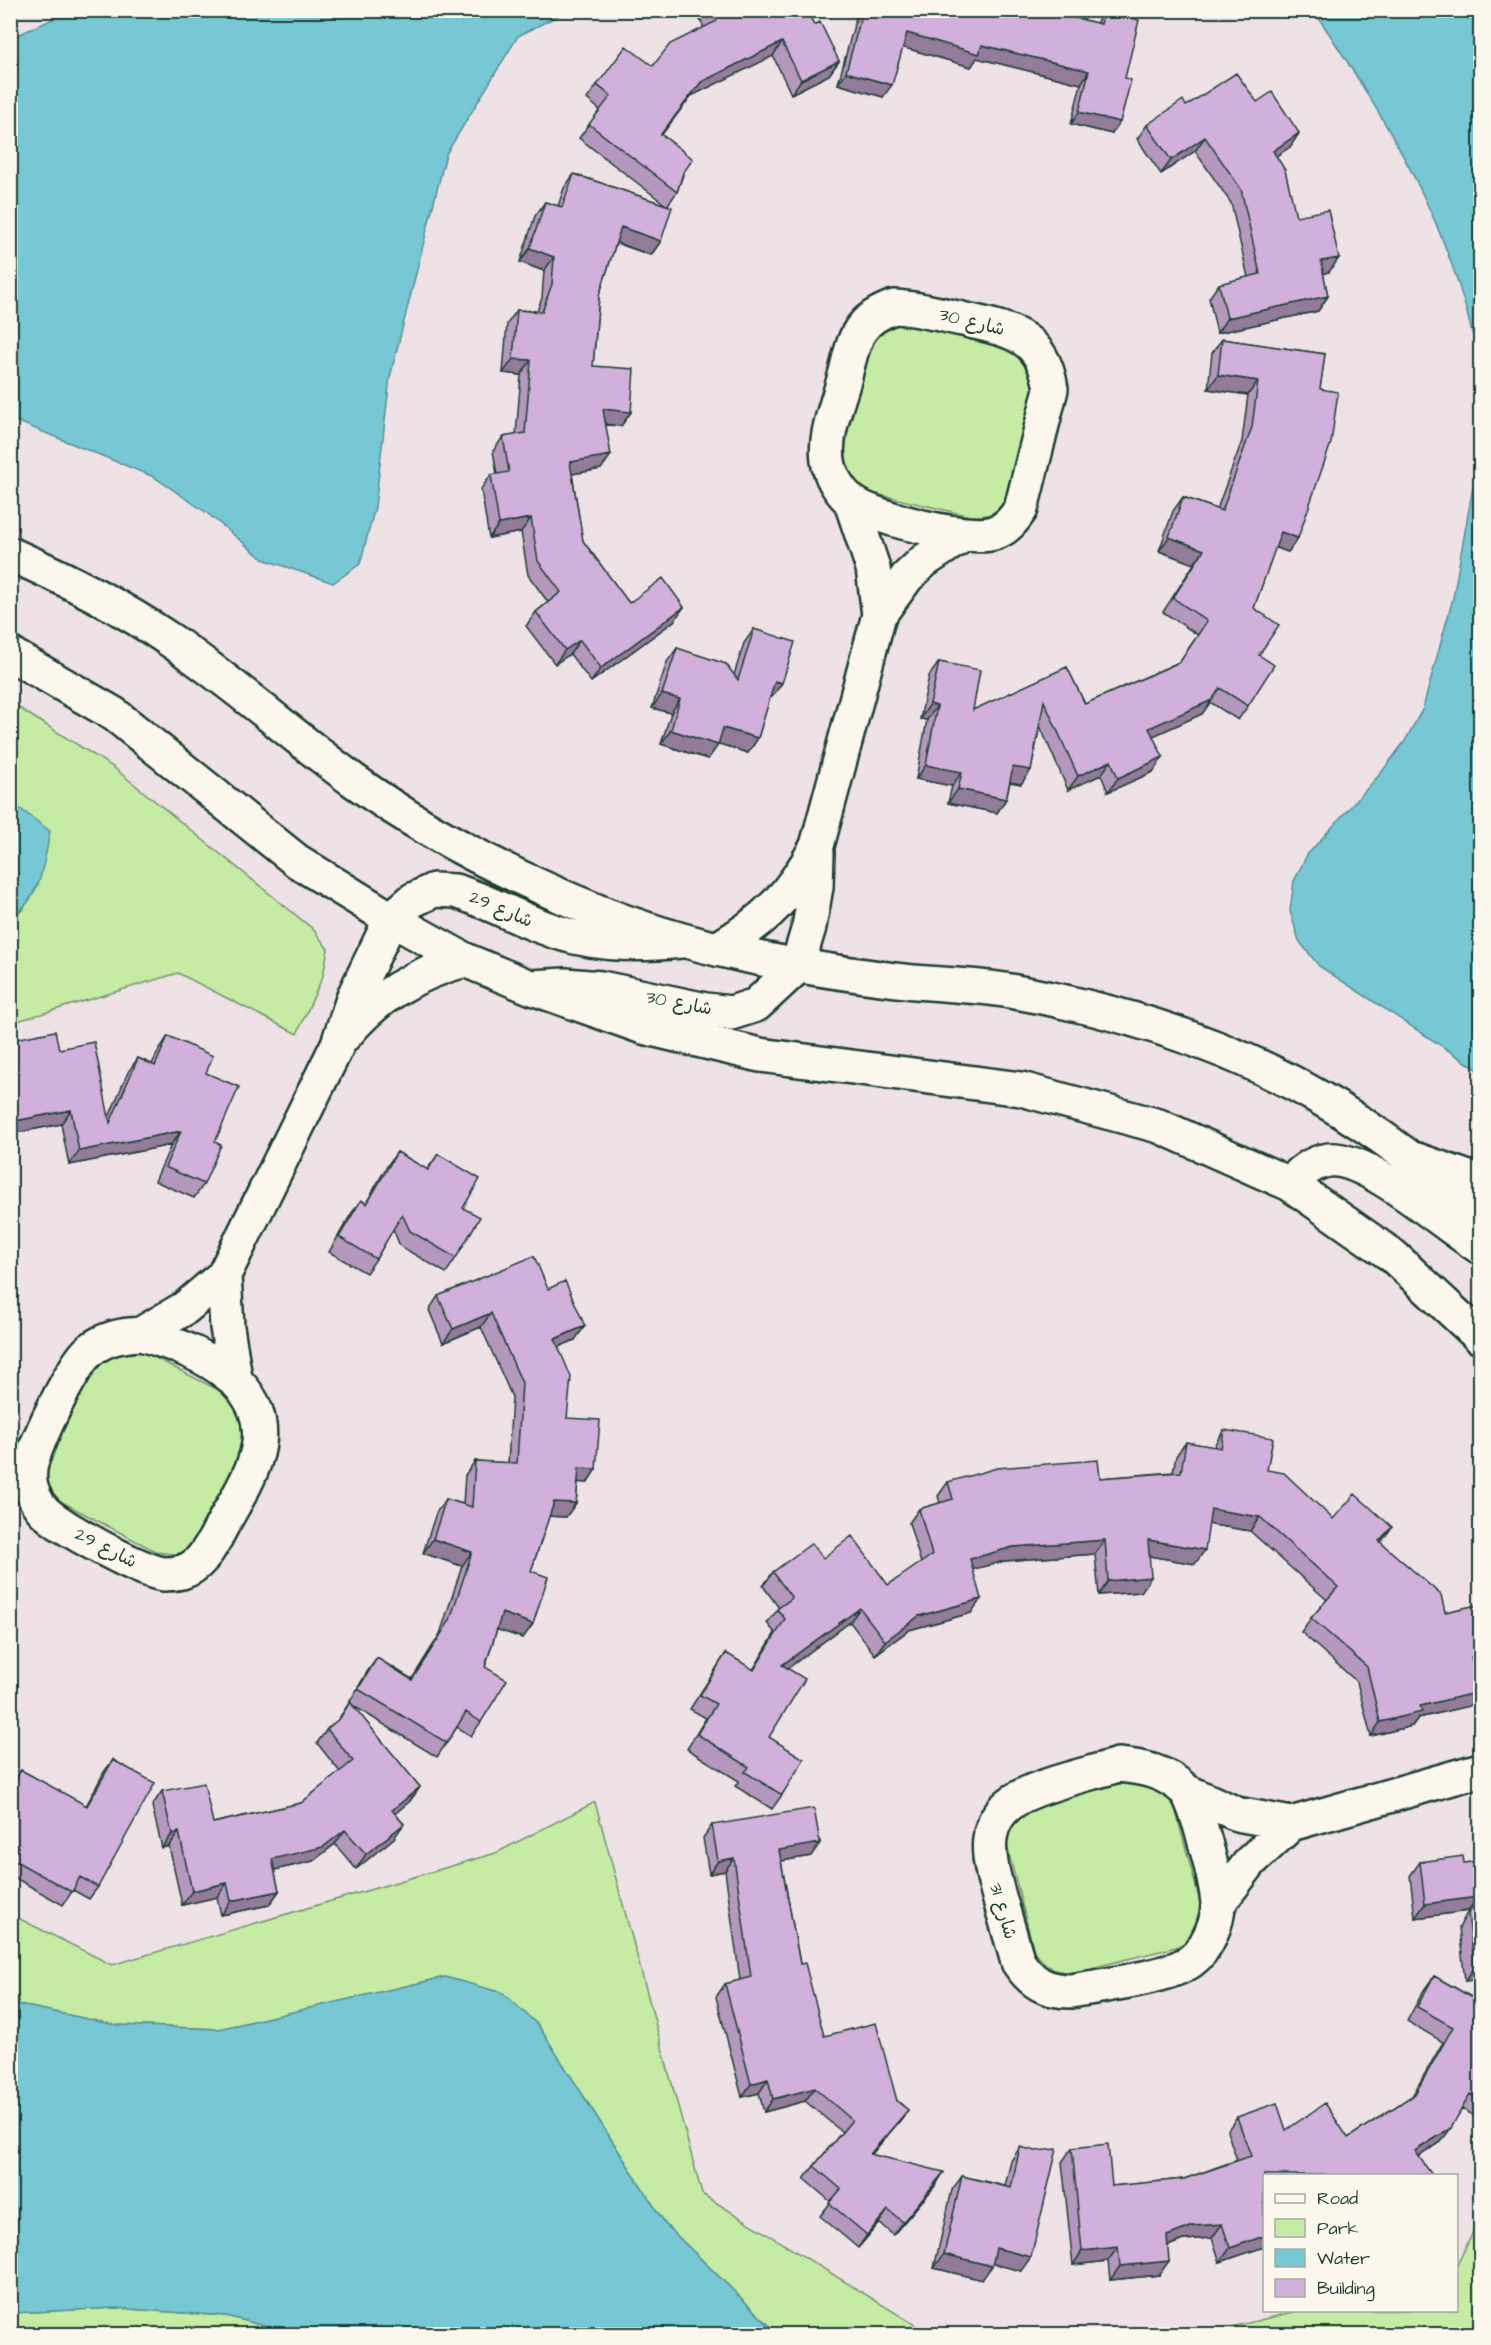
<svg xmlns="http://www.w3.org/2000/svg" width="1491" height="2345" font-family="'Architects Daughter','Playpen Sans Arabic',sans-serif">
  <style>
    .green { fill: #c5eba5; stroke: #72946c; stroke-width: 1.5 }
    .water { fill: #78c7d5; stroke: #549095; stroke-width: 1.5 }
    .lines { fill: none; stroke-linecap: round; stroke-linejoin: round }
    .minor-casing { stroke: #1f3d34; stroke-width: 38 }
    .tertiary-casing { stroke: #1f3d34; stroke-width: 38 }
    .minor { stroke: #fbf7ec; stroke-width: 33 }
    .tertiary { stroke: #fbf7ec; stroke-width: 33 }
    .wall { fill: #b498bd; stroke: #1f3d34; stroke-width: 1.5 }
    .shaded-wall { fill: #927c9a; stroke: #1f3d34; stroke-width: 1.5 }
    .building { fill: #d1b1dc; stroke: #1f3d34; stroke-width: 1.5 }
    .labels { text-anchor: middle; dominant-baseline: central; stroke-width: 5; stroke-linejoin: round; paint-order: stroke }
    .street-label { font-size: 18px; fill: #1f3d34; stroke: #fbf7ec }
  </style>
  <rect width="100%" height="100%" fill="#eee2e7"/>
  <filter id="ink" filterUnits="userSpaceOnUse"><feTurbulence type="fractalNoise" baseFrequency=".0167" numOctaves="2"/><feDisplacementMap in="SourceGraphic" scale="12" xChannelSelector="R" yChannelSelector="G"/><feConvolveMatrix kernelMatrix="1 2 1 2 8 2 1 2 1" color-interpolation-filters="sRGB"/></filter>
  <g filter="url(#ink)">
    <path class="green" d="M892 323 908 324 1010 349C1028 358 1033 368 1035 387L1009 496C998 513 990 517 970 516L864 491 844 469 842 454 868 342Z
      M11 703 113 767 313 929 328 949 323 976 297 1034 178 973 11 1023V917L24 909 18 806 11 802Z
      M109 1350H140L238 1400 250 1441 198 1544C182 1555 173 1556 155 1551L62 1502C47 1490 44 1479 46 1459L98 1360Z
      M1136 1779 1151 1781 1173 1801 1203 1913 1191 1940 1176 1947 1075 1972C1055 1973 1046 1967 1034 1951L1006 1842 1008 1827 1031 1806Z
      M595 1802 702 2194 930 2334H778L666 2225 538 2025 445 1977 219 2029 116 2025 11 2003 10 1914 112 1965 496 1853Z
      M1480 2218V2334H1202L1298 2311 1456 2310 1457 2265Z
      M115 2308 226 2316 296 2334H11V2313Z"/>
    <path class="water" d="M73 10 567 11 518 36 446 154 390 377 375 507 360 564 333 583 263 559 207 513 154 477 11 419V38Z
      M1314 11H1480V371C1457 235 1390 124 1314 11Z
      M1480 448V1071L1319 966 1299 941 1290 911 1294 881 1307 855 1381 773 1405 741 1423 708 1453 598Z
      M11 802 50 831C44 864 41 899 11 917Z
      M445 1977 503 1993 538 2025 666 2225 778 2334H296L226 2316 115 2308 11 2313V2003L116 2025 219 2029Z"/>
    <g class="lines">
      <defs>
        <path id="minor" d="M894 307C917 308 939 314 962 319 1009 330 1043 334 1051 389L1021 509C1014 519 1007 529 994 533 968 541 877 519 854 503 842 495 832 479 829 466 822 438 838 403 845 376 854 340 856 320 894 307Z
          M851 502 873 568 879 615
          M717 949C765 921 791 895 817 846L879 615 907 577 924 561 963 535
          M532 987 565 985 601 988 706 1010 731 1013 756 1005 797 967 809 927 816 887 817 852
          M345 1035C377 996 416 973 465 960
          M1417 1160 1480 1182
          M224 1275 227 1327 235 1378
          M141 1334 185 1308 224 1275 338 1044 354 996 391 919 413 900 434 890 455 891C485 900 511 915 540 926 586 945 633 946 681 941
          M141 1334C199 1350 280 1386 255 1460 247 1486 228 1512 216 1537 208 1551 199 1567 182 1572 178 1573 169 1574 164 1574 144 1573 60 1527 45 1512 40 1507 35 1499 33 1493 30 1487 29 1477 30 1470 31 1450 74 1362 90 1350 105 1338 122 1335 141 1334Z
          M1118 1765C1143 1767 1166 1772 1185 1790 1197 1802 1217 1885 1218 1904 1218 1923 1206 1950 1191 1961 1167 1978 1102 1985 1071 1991 1046 1991 1032 1983 1018 1962 1012 1941 1006 1921 1000 1900 989 1861 976 1820 1022 1796 1047 1783 1089 1774 1118 1765Z
          M1186 1791 1237 1814 1291 1824 1480 1770
          M1218 1904 1251 1861 1291 1824"/>
        <path id="tertiary" d="M10 554C65 578 120 606 170 640 234 683 291 735 353 780 426 833 509 875 592 909 689 949 792 967 896 980 934 985 973 984 1010 991 1118 1010 1225 1043 1320 1098 1378 1131 1429 1172 1480 1213
          M10 654 114 714 297 861 391 919 465 960 530 987 643 1027 760 1055 1021 1089 1159 1126 1290 1184 1393 1256 1480 1337
          M1290 1184C1300 1173 1312 1162 1329 1160 1368 1156 1445 1226 1480 1247"/>
      </defs>
      <use href="#minor" class="minor-casing"/>
      <use href="#tertiary" class="tertiary-casing"/>
      <use href="#minor" class="minor"/>
      <use href="#tertiary" class="tertiary"/>
    </g>
    <path class="wall" d="M695 10H807L814 25 839 61 829 75 791 94 773 56 691 96 661 135 683 175 677 192 667 206 661 241 651 255 616 243 599 296 593 366 631 412 621 426 606 425 601 469 572 474 583 541 629 603 674 621 591 682 570 654 555 664 526 626 536 612 548 602 528 575 521 532 489 538 481 489 491 475 497 474 493 451 503 437 516 435 521 375 503 373 507 324 517 310 537 311 542 298 544 271 520 262 535 216 545 202 558 206 564 188 574 174 666 205 579 138 600 110 587 99 597 85 653 66 704 28Z
      M858 10H1042L1096 23 1104 11 1125 78 1112 134 1071 124 1081 84 977 58 971 67 903 47 883 97 838 84Z
      M1257 102 1299 133 1290 147 1276 156 1296 216 1329 272 1323 273 1328 296 1318 311 1217 333 1209 298 1219 284 1248 277 1231 203 1195 151 1161 174 1137 139 1147 125Z
      M1222 339 1325 354 1298 538 1288 552 1275 547 1254 608 1259 655 1248 706 1238 720 1210 702 1202 714 1153 736V772L1108 792 1101 775 1068 790 1040 726 1031 770 1021 784 1010 782 1006 799 997 813 948 803 952 786 916 779 927 720 920 719 929 676 939 662 973 710 1067 667 1085 704 1179 662 1198 635 1163 612 1194 564 1159 551 1173 511 1183 497 1217 509 1242 441 1248 395 1208 389 1212 353Z
      M754 629 782 683 772 697H770L758 738 748 753 719 743 708 759 661 744 671 713 652 708 667 662 677 648 734 675 744 643Z
      M168 1036 206 1073 215 1142 204 1184 194 1198 155 1181 171 1145 69 1165 61 1124 10 1134V1040L59 1049 109 1117 128 1072 138 1058 152 1064 159 1050Z
      M397 1152 427 1170 438 1154 463 1208 456 1258 446 1273 400 1246 393 1229 376 1259 366 1273 329 1252 351 1214 361 1200 366 1203 387 1166Z
      M548 1289 575 1340 558 1347 567 1418 596 1469 587 1483 578 1482 576 1503 566 1517 549 1516 531 1571 523 1638 497 1629 485 1667 481 1722 471 1736 457 1727 437 1757 352 1705 420 1787 410 1801 395 1813 394 1838 356 1869 335 1844 313 1861 274 1870 279 1891 269 1905 221 1915 217 1897 182 1905 169 1846 162 1848 152 1806 162 1791 213 1823 301 1803 340 1772 317 1743 327 1729 338 1720 349 1703 367 1672 377 1658 412 1679 440 1634 462 1566 423 1553 436 1513 446 1499 463 1504 465 1475 475 1461 508 1463 512 1397 481 1327 443 1343 429 1310 438 1296Z
      M1224 1430 1267 1470 1333 1519 1381 1542 1445 1612 1479 1667 1473 1668 1479 1692 1469 1706 1418 1718 1412 1726 1371 1736 1357 1682 1301 1632 1311 1618 1327 1600 1250 1531 1208 1524 1195 1564 1149 1556 1141 1592 1099 1595 1095 1554 1004 1561 973 1569 971 1613 909 1630 875 1655 850 1622 787 1669 769 1737 782 1795 772 1809 735 1786 739 1781 687 1749 706 1718 690 1709 726 1653 753 1670 775 1633 767 1623 779 1608 763 1586 773 1572 823 1558 888 1585 921 1563 909 1523 919 1509 940 1503 938 1496 948 1482 1100 1478 1173 1472 1176 1456 1186 1442 1214 1447 1215 1444Z
      M113 1760 98 1887 89 1899 73 1890 63 1905 10 1875V1776L15 1778 21 1770 86 1806 104 1772Z
      M712 1825 811 1856 781 1861 800 1964 824 2036 908 2110 898 2123 872 2154 935 2186 893 2235 879 2223 858 2248 820 2216 831 2202 804 2179 814 2166 842 2132 805 2101 764 2112 759 2093 742 2097 716 1997 725 1984 740 1980 725 1871 709 1874 703 1838Z
      M1480 1861V1979L1465 1981 1459 1928 1468 1911 1415 1918 1410 1876 1420 1862 1464 1863Z
      M1434 1976 1480 2002V2119L1462 2109 1441 2142 1419 2156 1264 2175V2247L1220 2262 1212 2238 1183 2240 1168 2246 1159 2275 1110 2280 1108 2261 1073 2265 1062 2162 1072 2148 1112 2186 1184 2179 1237 2160 1227 2131 1237 2117 1286 2130 1348 2138 1412 2096 1443 2042 1407 2021 1424 1990Z
      M1020 2147 1021 2271 992 2263 982 2280 934 2268 952 2190 962 2176 1005 2186 1011 2161Z"/>
    <path class="shaded-wall" d="M907 33 982 45 1089 71 1081 84 977 58 971 67 898 46Z
      M782 42 773 56 691 96 651 149 701 82Z
      M839 61 829 75 791 94 801 80Z
      M846 72 892 85 883 97 838 84Z
      M1079 112 1120 122 1112 134 1071 124Z
      M1299 133 1290 147 1263 165 1273 151Z
      M1205 137 1195 151 1161 174 1171 160Z
      M621 227 661 241 651 255 612 241Z
      M530 248 554 257 544 271 520 262Z
      M1339 258 1329 272 1311 276 1321 261Z
      M1328 296 1318 311 1217 333 1227 318Z
      M513 359 531 360 521 375 503 373Z
      M1218 375 1258 381 1248 395 1208 389Z
      M603 409 631 412 621 426 593 423Z
      M611 455 601 469 560 476 570 462Z
      M531 518 521 532 489 538 499 524Z
      M1281 532 1298 538 1288 552 1271 546Z
      M1169 537 1204 550 1194 564 1159 551Z
      M684 607 674 621 591 682 601 668Z
      M580 640 570 654 555 664 565 650Z
      M775 681 782 683 772 697 765 695Z
      M662 694 680 699 671 713 652 708Z
      M1212 700 1202 714 1140 742 1149 728Z
      M930 704 937 706 927 720 920 719Z
      M723 728 758 738 748 753 713 742Z
      M671 730 718 745 708 759 661 744Z
      M1163 757 1153 772 1108 792 1118 778Z
      M1111 761 1101 775 1068 790 1078 776Z
      M926 765 962 772 952 786 916 779Z
      M1013 767 1031 770 1021 784 1003 781Z
      M958 789 1006 799 997 813 948 803Z
      M71 1110 61 1124 10 1134V1122Z
      M181 1131 171 1145 69 1165 79 1151Z
      M491 1313 481 1327 443 1343 453 1329Z
      M585 1326 575 1340 545 1353 555 1339Z
      M579 1468 596 1469 587 1483 569 1482Z
      M554 1502 576 1503 566 1517 544 1516Z
      M1211 1509 1260 1517 1250 1531 1201 1523Z
      M1392 1527 1382 1541 1370 1555 1379 1541Z
      M433 1539 472 1552 462 1566 423 1553Z
      M1105 1540 1095 1554 1004 1561 960 1573 970 1559 1013 1547Z
      M1148 1540 1205 1550 1195 1564 1138 1554Z
      M1151 1577 1141 1592 1099 1595 1108 1581Z
      M981 1599 971 1613 909 1630 875 1655 885 1641 919 1616Z
      M860 1608 850 1622 772 1680 782 1665Z
      M502 1613 533 1624 523 1638 492 1628Z
      M1480 1655V1665L1479 1667 1461 1671 1471 1657Z
      M1479 1692 1469 1706 1418 1718 1412 1726 1371 1736 1380 1722 1420 1706Z
      M420 1787 410 1801 383 1824 392 1810Z
      M404 1824 394 1838 356 1869 366 1854Z
      M345 1830 335 1844 313 1861 262 1873 272 1859Z
      M179 1832 169 1846 162 1848 172 1834Z
      M820 1843 811 1856 770 1863 779 1850Z
      M734 1858 725 1871 709 1874 718 1861Z
      M227 1883 217 1897 182 1905 192 1891Z
      M279 1891 269 1905 221 1915 231 1901Z
      M1478 1897 1468 1911 1415 1918 1425 1904Z
      M1480 1966V1979L1465 1981 1475 1967Z
      M768 2079 759 2093 742 2097 751 2084Z
      M815 2088 805 2101 764 2112 773 2099Z
      M908 2110 898 2123 860 2167 870 2154Z
      M1451 2128 1441 2142 1406 2165 1415 2151Z
      M944 2172 935 2186 893 2235 903 2222Z
      M888 2210 879 2223 858 2248 867 2235Z
      M1222 2224 1212 2238 1183 2240 1157 2250 1167 2236 1193 2226Z
      M1264 2236V2247L1220 2262 1230 2248Z
      M1118 2247 1108 2261 1073 2265 1082 2251Z
      M996 2248 1031 2257 1021 2271 986 2262Z
      M944 2254 992 2266 982 2280 934 2268Z
      M1169 2261 1159 2275 1110 2280 1120 2266Z"/>
    <path class="building" d="M712 10H807L814 25 820 22 839 61 801 80 782 42 701 82 661 134 693 159 683 173 677 192 589 124 611 96 597 85 626 46 653 66 670 44 717 21Z
      M863 10H1042L1101 24 1104 11 1139 20 1125 78 1131 80 1120 122 1079 112 1089 71 982 45 979 54 907 33 892 85 846 72Z
      M1236 73 1257 102 1272 92 1299 133 1273 151 1285 170 1296 216 1328 210 1339 258 1321 261 1328 296 1227 318 1219 284 1260 274 1241 189 1205 137 1171 160 1147 125 1183 100 1186 106Z
      M574 174 672 207 661 241 621 227 599 296 593 366 634 369 631 412 603 409 611 455 570 462 583 541 629 603 663 578 684 607 601 668 580 640 565 650 536 612 561 592 538 561 531 518 499 524 491 475 509 472 503 437 525 433 531 360 513 359 517 310 542 312 552 284 554 257 530 248 545 202 562 207Z
      M1222 339 1325 354 1320 389 1338 392 1331 443 1298 538 1281 532 1254 608 1279 625 1259 655 1274 665 1248 706 1220 688 1212 700 1149 728 1163 757 1118 778 1111 761 1078 776 1044 701 1031 770 1013 767 1006 799 958 789 962 772 926 765 937 706 930 704 939 662 980 670 973 710 1067 667 1085 704 1180 662 1207 621 1173 598 1204 550 1169 537 1183 497 1222 511 1252 427 1258 381 1218 375Z
      M754 629 795 642 782 683 775 681 758 738 723 728 718 745 671 730 680 699 662 694 677 648 726 664 738 680Z
      M55 1031 59 1049 94 1042 110 1123 138 1058 155 1066 168 1036 213 1056 206 1073 239 1087 215 1142 221 1145 204 1184 165 1167 181 1131 79 1151 71 1110 10 1122V1073H13L10 1060V1040Z
      M397 1152 428 1170 438 1154 480 1179 463 1208 480 1217 456 1258 410 1231 402 1214 376 1259 339 1237 361 1200 367 1204Z
      M534 1256 548 1289 565 1281 585 1326 555 1339 571 1377 567 1418 600 1420 596 1469 579 1468 576 1503 554 1502 531 1571 548 1577 533 1624 502 1613 485 1667 507 1680 481 1722 466 1712 447 1743 358 1689 377 1658 412 1680 450 1620 472 1552 433 1539 446 1499 472 1507 475 1461 517 1463 522 1383 491 1313 453 1329 438 1296Z
      M1224 1430 1273 1438 1267 1470 1284 1473 1333 1519 1355 1494 1392 1527 1379 1541 1441 1595 1445 1612 1477 1605 1480 1619V1655L1471 1657 1479 1692 1420 1706 1422 1712 1380 1722 1367 1667 1311 1618 1338 1587 1260 1517 1211 1509 1205 1550 1148 1540 1151 1577 1108 1581 1105 1540 1013 1547 970 1559 981 1599 919 1616 885 1641 860 1608 782 1665 805 1679 769 1737 804 1759 782 1795 745 1772 749 1767 697 1734 716 1704 700 1695 726 1653 754 1670 785 1619 777 1609 792 1598 773 1572 812 1543 823 1558 852 1536 888 1585 932 1555 919 1509 953 1499 948 1482 997 1468 1098 1460 1100 1478 1181 1472 1186 1442 1221 1448Z
      M350 1702 420 1787 392 1810 404 1824 366 1854 345 1830 323 1847 272 1859 279 1891 231 1901 227 1883 192 1891 179 1832 172 1834 162 1791 204 1783 213 1823 301 1803 353 1761 327 1729 340 1718Z
      M113 1760 155 1783 98 1887 80 1877 72 1892 10 1858V1776L16 1779 21 1770 87 1806Z
      M814 1808 820 1843 779 1850 800 1964 805 1963 824 2036 876 2023 897 2101 908 2110 870 2154 944 2172 903 2222 888 2210 867 2235 829 2203 841 2189 814 2166 852 2120 815 2088 773 2099 768 2079 751 2084 725 1984 751 1977 734 1858 718 1861 712 1825Z
      M1463 1856 1464 1863 1480 1861V1966L1475 1967 1468 1914 1478 1897 1425 1904 1420 1862Z
      M1434 1976 1480 2002V2099L1470 2094 1451 2128 1415 2151 1432 2175H1264V2236L1230 2248 1222 2224 1193 2226 1167 2236 1169 2261 1120 2266 1118 2247 1082 2251 1072 2148 1108 2144 1112 2186 1184 2179 1251 2156 1237 2117 1277 2103 1286 2130 1325 2103 1348 2138 1415 2094 1453 2027 1417 2007Z
      M1020 2147 1036 2151 1057 2149 1031 2257 996 2248 992 2266 944 2254 962 2176 1011 2188Z"/>
  </g>
  <g class="labels">
    <g class="street-label">
      <text transform="translate(972 322) rotate(14)">شارع 30</text>
      <text transform="translate(501 909) rotate(23)">شارع 29</text>
      <text transform="translate(679 1003) rotate(11)">شارع 30</text>
      <text transform="translate(106 1548) rotate(27)">شارع 29</text>
      <text transform="translate(1003 1911) rotate(74)">شارع 31</text>
    </g>
  </g>
  <rect width="1491" height="2345" fill="none" stroke="#fbf7ec" stroke-width="36"/>
  <rect x="18" y="18" width="1455" height="2309" fill="none" stroke="#1f3d34" stroke-width="2" filter="url(#ink)"/>
  <rect x="1263" y="2174" width="195" height="138" fill="#fbf7ec" stroke="#a3ada2" stroke-width="1.5"/>
  <rect x="1275" y="2194" width="30" height="9" fill="#fbf7ec" stroke="#a3ada2" stroke-width="1.5"/>
  <text x="1317" y="2204" font-size="18" fill="#1f3d34">Road</text>
  <rect x="1275" y="2219" width="30" height="18" fill="#c5eba5" stroke="#a3ada2" stroke-width="1.5"/>
  <text x="1317" y="2234" font-size="18" fill="#1f3d34">Park</text>
  <rect x="1275" y="2249" width="30" height="18" fill="#78c7d5" stroke="#a3ada2" stroke-width="1.5"/>
  <text x="1317" y="2264" font-size="18" fill="#1f3d34">Water</text>
  <rect x="1275" y="2279" width="30" height="18" fill="#d1b1dc" stroke="#a3ada2" stroke-width="1.5"/>
  <text x="1317" y="2294" font-size="18" fill="#1f3d34">Building</text>
</svg>
